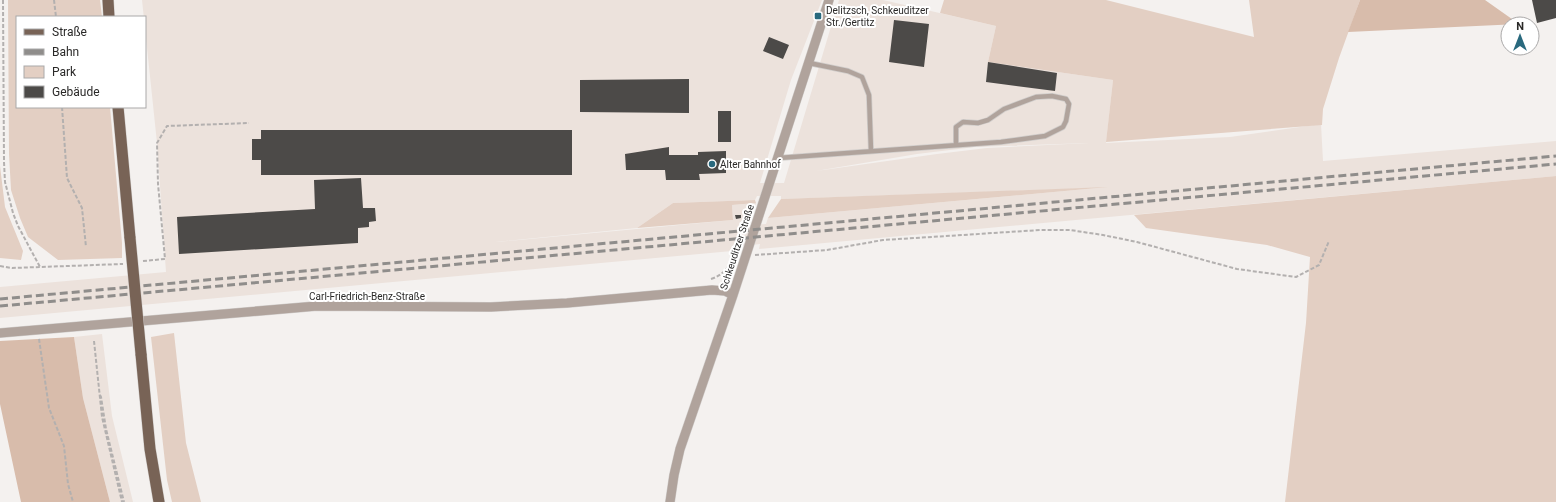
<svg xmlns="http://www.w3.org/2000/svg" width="1556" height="502" font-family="Roboto,sans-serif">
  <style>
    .built { fill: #ece2dc; fill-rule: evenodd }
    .green { fill: #e3cfc3 }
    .forest { fill: #d8bcab }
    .building { fill: #4c4a48 }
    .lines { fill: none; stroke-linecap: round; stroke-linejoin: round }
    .service-casing { stroke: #d0cdcb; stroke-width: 6 }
    .minor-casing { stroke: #d0cdcb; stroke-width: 10 }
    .primary-casing { stroke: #d0cdcb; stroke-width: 12 }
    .path { stroke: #b3b0af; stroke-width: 2; stroke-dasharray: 4 2; stroke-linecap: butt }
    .service { stroke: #b0a39c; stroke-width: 4.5 }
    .minor { stroke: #b0a39c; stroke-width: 9 }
    .primary { stroke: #786356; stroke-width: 11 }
    .rail { stroke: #8f8d8b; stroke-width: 3; stroke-dasharray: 8 4; stroke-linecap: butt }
    .primary-bridge-casing { stroke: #d0cdcb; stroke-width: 12; stroke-linecap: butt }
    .primary-bridge { stroke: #786356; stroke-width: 11 }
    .poi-dot { fill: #29697e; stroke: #fff; stroke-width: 1.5 }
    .labels { text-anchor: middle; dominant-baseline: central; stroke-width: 4; stroke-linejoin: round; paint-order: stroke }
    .poi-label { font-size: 10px; fill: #2a2928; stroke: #fff; text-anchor: start }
    .street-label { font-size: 10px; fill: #2a2928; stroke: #fff }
  </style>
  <rect width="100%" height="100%" fill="#f4f1ef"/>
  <path class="built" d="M142 0H822L791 80 760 183H784L839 0H883L996 26 988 62 1113 80 1106 143 1230 137 1321 124 1323 161 1556 141V176L759 249 760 244 734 247 732 251 0 318V287L166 272 157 143ZM1089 143 987 148 937 154 816 171 917 154 975 147ZM1097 188 768 218 766 224 749 225 756 203 732 205 733 220 496 242 637 228 673 203 755 200 757 196H781V199Z
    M102 334 112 416 133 502H110L83 398 74 337Z"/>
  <path class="green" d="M8 0H100L102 17H17V107H110L122 243V258L58 260 28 237 20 218 11 190 9 154Z
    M944 0H1106L1254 37 1249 0H1360L1339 58 1323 109 1322 125 1106 142 1113 80 988 62 996 26 940 13Z
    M0 166 5 207 23 251 21 260 0 258Z
    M1556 176V502H1285L1306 323 1310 257 1267 245 1146 228 1134 215Z
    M1108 187 768 218 781 199Z
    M755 200 756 203 732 205 733 220 637 228 673 203Z
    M174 333 186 443 201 502H172L167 480 151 337Z"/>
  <path class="forest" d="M1360 0H1485L1519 24 1348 32Z
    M74 337 83 398 110 502H21L0 404V341Z"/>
  <path class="building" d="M1532 0H1556V18L1537 23Z
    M894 20 929 24 924 67 889 62Z
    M769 37 789 45 783 59 763 51Z
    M988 62 1057 73 1055 91 986 82Z
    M689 79V113L580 112V80Z
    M718 111H731V142H718Z
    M261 130H572V175H261V160H252V139H261Z
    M669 147V155H698V152L726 151V173L699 174 700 180H666L665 170H626L625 154Z
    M361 178 363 208H375L376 221 369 222V227L358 228V243L179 254 177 217 315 209 314 180Z
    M735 215H741V218L736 219Z"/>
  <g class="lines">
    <defs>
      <path id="service" d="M809 63 848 71 862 77 869 95 871 151
        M778 158 1001 142 1045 136 1063 127 1066 121 1069 104 1066 99 1052 96 1036 97 1004 109 988 120 978 123 963 122 956 127V145"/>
      <path id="minor" d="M0 333 317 306 491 307 567 303 712 290 725 291 733 295
        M670 502 674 475 680 449 733 295 829 0"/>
      <path id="primary" d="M108 0 109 17
        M118 107 130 238
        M141 354 150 449 159 502"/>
    </defs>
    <use href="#service" class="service-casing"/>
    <use href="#minor" class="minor-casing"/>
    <use href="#primary" class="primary-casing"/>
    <path class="path" d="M3 0 4 162 5 182 13 213 18 226 40 267
      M54 0 56 17
      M62 107 67 178 82 208 86 247
      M755 255 827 250 883 240 1041 230H1070L1103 235 1137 242 1237 269 1296 277 1319 265 1329 241
      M143 261 165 259 158 184 157 143 167 126 249 123
      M0 266 12 268 123 264
      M711 279C723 275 727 269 733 259
      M39 339 49 408 64 446 68 484 73 502
      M94 341 102 417 122 502
      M100 395 101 397 106 429 124 502"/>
    <use href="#service" class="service"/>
    <use href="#minor" class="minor"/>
    <use href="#primary" class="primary"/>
    <path class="rail" d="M0 299 1556 156
      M0 306 1556 164"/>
    <defs>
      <path id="primary-bridge" d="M130 238 141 354"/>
    </defs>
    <use href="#primary-bridge" class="primary-bridge-casing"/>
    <use href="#primary-bridge" class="primary-bridge"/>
  </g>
  <g class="poi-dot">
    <rect x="814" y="12" width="8" height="8" rx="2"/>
    <circle cx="712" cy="164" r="4"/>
  </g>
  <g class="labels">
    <g class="poi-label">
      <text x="826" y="10">Delitzsch, Schkeuditzer<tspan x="826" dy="12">Str./Gertitz</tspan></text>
      <text x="720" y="164">Alter Bahnhof</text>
    </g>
    <g class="street-label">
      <text transform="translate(737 247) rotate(-72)">Schkeuditzer Straße</text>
      <text x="367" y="296">Carl-Friedrich-Benz-Straße</text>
    </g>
  </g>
  <rect x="16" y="16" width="130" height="92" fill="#ffffff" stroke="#aaa9a9"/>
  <rect x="24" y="29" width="20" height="6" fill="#786356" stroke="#aaa9a9"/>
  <text x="52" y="36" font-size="12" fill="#2a2928">Straße</text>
  <rect x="24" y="49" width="20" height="6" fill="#8f8d8b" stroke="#aaa9a9"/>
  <text x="52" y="56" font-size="12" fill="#2a2928">Bahn</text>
  <rect x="24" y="66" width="20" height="12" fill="#e3cfc3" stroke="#aaa9a9"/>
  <text x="52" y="76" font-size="12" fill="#2a2928">Park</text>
  <rect x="24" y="86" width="20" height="12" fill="#4c4a48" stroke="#aaa9a9"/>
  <text x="52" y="96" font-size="12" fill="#2a2928">Gebäude</text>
  <g transform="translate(1520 36)"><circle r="19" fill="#ffffff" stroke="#aaa9a9"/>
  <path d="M0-3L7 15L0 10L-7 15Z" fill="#29697e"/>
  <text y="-6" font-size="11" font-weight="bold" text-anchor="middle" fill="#2a2928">N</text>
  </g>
</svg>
